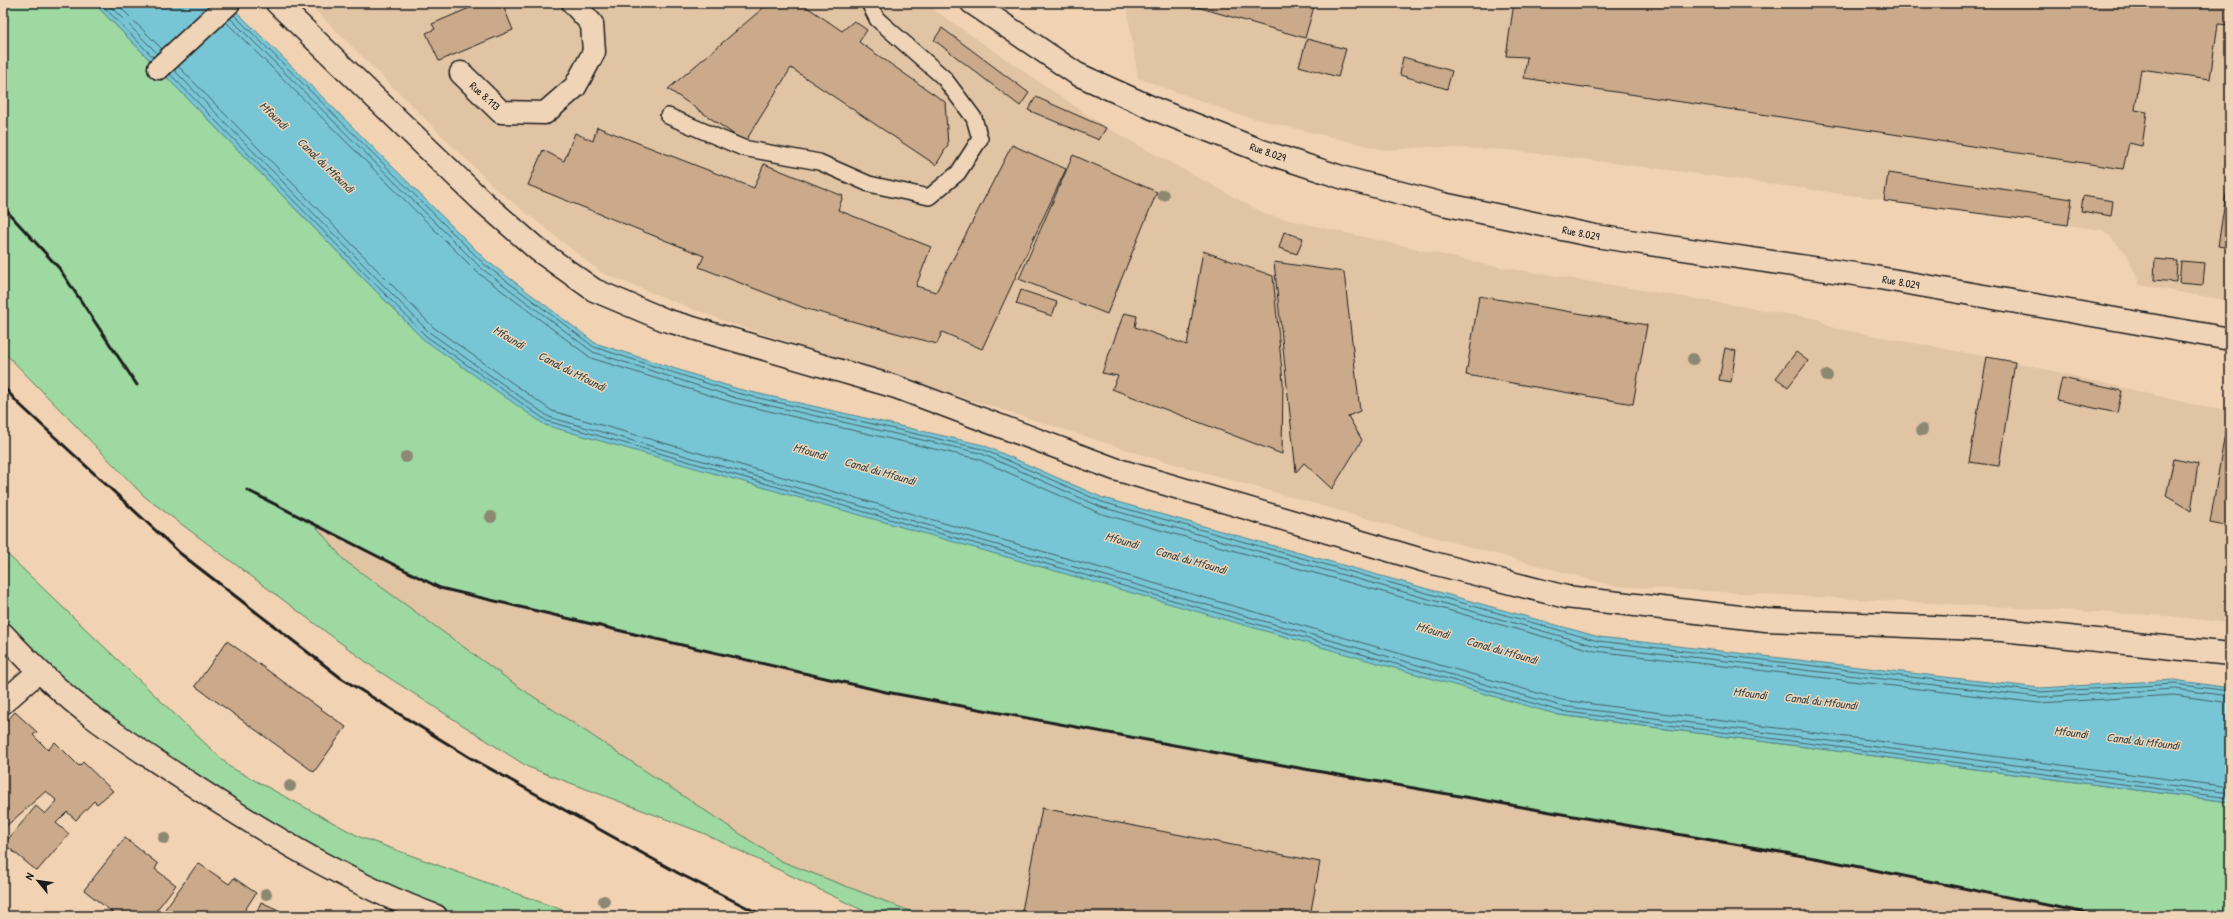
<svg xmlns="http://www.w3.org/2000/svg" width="2233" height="919" font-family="'Patrick Hand',sans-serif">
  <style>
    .built { fill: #e1c4a4 }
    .green { fill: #9dd9a0; stroke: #5c7a5e }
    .water { fill: #78c6d5; stroke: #53828b }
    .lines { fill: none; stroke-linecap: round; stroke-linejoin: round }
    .shore { stroke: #416066; stroke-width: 1 }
    .building { fill: #caaa8a; stroke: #1c1c1c }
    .lane-casing { stroke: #1c1c1c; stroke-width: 18 }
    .street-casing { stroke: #1c1c1c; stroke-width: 25 }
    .secondary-casing { stroke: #1c1c1c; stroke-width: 25 }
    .primary-casing { stroke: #1c1c1c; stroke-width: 25 }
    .lane { stroke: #f0d4b7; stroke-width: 15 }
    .street { stroke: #f0d4b7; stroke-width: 22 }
    .secondary { stroke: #f0d4b7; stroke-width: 22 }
    .primary { stroke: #f0d4b7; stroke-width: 22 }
    .rail { stroke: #1c1c1c; stroke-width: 3 }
    .tree { fill: #8d8872 }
    .labels { text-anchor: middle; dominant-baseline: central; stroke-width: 3; stroke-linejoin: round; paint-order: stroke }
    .street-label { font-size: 11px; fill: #1c1c1c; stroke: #f0d4b7 }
    .water-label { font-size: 12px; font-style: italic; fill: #33464a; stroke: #f0d4b7 }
  </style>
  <rect width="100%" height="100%" fill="#f1d3b3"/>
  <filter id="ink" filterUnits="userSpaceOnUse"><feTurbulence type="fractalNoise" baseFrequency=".025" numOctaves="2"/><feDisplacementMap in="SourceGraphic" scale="8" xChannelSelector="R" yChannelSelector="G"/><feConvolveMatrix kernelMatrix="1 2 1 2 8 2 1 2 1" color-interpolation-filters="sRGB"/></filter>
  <g filter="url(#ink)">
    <path class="built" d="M308 3H924L1105 127 1267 215 1488 265 1818 319 1833 328 2015 362 2208 408 2230 410V623L2169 616 1614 586 1411 531 1153 458 729 323 602 273 496 189Z
      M1126 3H2230V301L2140 285 2127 254 2103 230 1684 172 1509 150 1430 147 1385 150 1239 115 1138 78Z
      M315 524 440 588 886 692 1299 768 1820 859 2101 916H923L781 861 516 685 344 560Z"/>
    <path class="green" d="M3 3H94L423 339 1559 715 2230 802V916H2101L1820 859 1299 768 886 692 440 588 315 525 344 560 516 685 781 861 923 916H874L703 833 528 767 377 670 145 497 3 351Z
      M3 550 230 767 360 837 579 916H436L195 787 3 634Z"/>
    <path class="water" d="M94 3H228L487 261 595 343 738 389 983 445 1103 498 1599 637 2040 688 2174 680 2230 688V802L1559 715 545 425 423 339Z"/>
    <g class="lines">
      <path class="shore" d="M100 3 153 57
        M107 3 157 53
        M116 3 162 49
        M234 15 484 264 594 347 737 393 982 449 1102 502 1598 641 2040 692 2174 684 2230 691
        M230 18 481 268 593 352 736 398 980 453 1101 507 1596 646 2039 697 2174 689 2230 696
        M226 22 477 272 591 358 734 403 978 459 1099 513 1595 651 2039 703 2174 695 2230 703
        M178 66 433 327 552 411 1562 700 2230 787
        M174 70 429 332 549 417 1561 706 2230 793
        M170 74 426 336 547 421 1560 711 2230 798"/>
    </g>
    <path class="building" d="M481 3H502L513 30 439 61 426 33 435 29 432 24Z
      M769 3H801L842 31 854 21 867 30 859 42 945 102 948 145 936 165 791 68 745 142 668 89Z
      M1183 3H1315L1305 38Z
      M1514 3H2230V25L2218 24 2210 79 2141 69 2135 110 2147 112 2142 146 2129 143 2123 169 1524 78 1527 57 1506 56Z
      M942 28 1029 93 1020 106 934 40Z
      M1307 39 1346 49 1338 77 1299 66Z
      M1403 57 1452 71 1447 89 1400 75Z
      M1036 97 1106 128 1099 140 1028 110Z
      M597 127 754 188 764 164 843 196 838 210 931 247 916 286 936 292 1012 145 1066 169 982 349 942 332 937 344 807 309 699 267 704 256 528 185 543 150 564 161 575 133 593 141Z
      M1073 155 1157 192 1107 314 1019 279Z
      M1888 173 2072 199 2068 225 1884 201Z
      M2226 194 2230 195V248L2218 246Z
      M2083 196 2113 201 2111 216 2081 211Z
      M1284 232 1303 238 1297 254 1279 248Z
      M1203 251 1273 276 1283 382 1282 454 1112 389 1118 376 1102 373 1124 313 1137 316 1135 327 1187 345Z
      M2155 259 2177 261 2176 282 2154 280Z
      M2181 261 2205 263 2203 285 2179 283Z
      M1274 262 1344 272 1360 411 1348 416 1362 440 1332 489 1304 463 1296 472Z
      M1021 290 1057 302 1052 316 1016 304Z
      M1479 296 1647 325 1633 404 1466 375Z
      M1725 348 1736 351 1731 382 1719 380Z
      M1796 352 1808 361 1788 387 1776 378Z
      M1987 357 2015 362 1999 466 1969 462Z
      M2062 378 2122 391 2117 413 2057 400Z
      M2226 427 2230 428V527L2210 523Z
      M2174 459 2198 464 2191 511 2166 496Z
      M227 641 346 727 314 772 195 686Z
      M15 712 37 732 33 735 48 750 55 742 79 766 83 762 113 791 97 804 94 801 76 820 67 812 56 823 69 834 37 871 4 844 36 806 45 814 57 801 46 791 3 829V725Z
      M1042 808 1320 862 1310 916H1021Z
      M125 838 158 864 155 869 176 885 152 916H117L84 890Z
      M198 863 229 884 234 878 256 893 241 916H160Z
      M261 902 292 916H255Z"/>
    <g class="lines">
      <defs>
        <path id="lane" d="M668 116 743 148 819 162 869 184 929 197 958 173 980 139 974 118 944 78 877 19 869 3"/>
        <path id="street" d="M972 3 1077 74 1157 110 1259 150 1344 178 1443 204 1595 236 1868 276 2230 339
          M159 68 228 4
          M461 73 501 112 545 113 575 87 594 52 592 24 573 3
          M3 703 38 672"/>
        <path id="secondary" d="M277 3 482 201 538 250 594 290 665 320 896 387 1115 469 1429 562 1566 597 1766 620 2002 630 2230 654"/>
        <path id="primary" d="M3 634C31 664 61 694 94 718 133 747 174 773 214 799 285 844 357 887 436 916"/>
      </defs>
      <use href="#lane" class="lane-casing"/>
      <use href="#street" class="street-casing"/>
      <use href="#secondary" class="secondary-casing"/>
      <use href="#primary" class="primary-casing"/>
      <use href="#lane" class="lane"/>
      <use href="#street" class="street"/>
      <use href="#secondary" class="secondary"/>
      <use href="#primary" class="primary"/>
      <path class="rail" d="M3 207 59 268 137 385
        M3 386 17 402 181 554 341 678 469 757 678 873 764 916
        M247 490 440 588 634 634 886 692 1299 768 1820 859 2101 916"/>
    </g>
    <g class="tree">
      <circle cx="1163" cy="195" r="6"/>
      <circle cx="1693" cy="359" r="6"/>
      <circle cx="1827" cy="376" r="6"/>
      <circle cx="1922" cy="430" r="6"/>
      <circle cx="406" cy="457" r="6"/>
      <circle cx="491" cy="517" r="6"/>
      <circle cx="290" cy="786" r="6"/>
      <circle cx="164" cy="838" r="6"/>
      <circle cx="266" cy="894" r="6"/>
      <circle cx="604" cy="901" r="6"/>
    </g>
  </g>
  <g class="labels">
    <g class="street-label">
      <text transform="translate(485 96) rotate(42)">Rue 8.113</text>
      <text transform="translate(1268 152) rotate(19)">Rue 8.029</text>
      <text transform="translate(1581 233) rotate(11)">Rue 8.029</text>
      <text transform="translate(1901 282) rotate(10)">Rue 8.029</text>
    </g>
    <g class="water-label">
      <text transform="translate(274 115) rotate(44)">Mfoundi</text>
      <text transform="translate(326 165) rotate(44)">Canal du Mfoundi</text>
      <text transform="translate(509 337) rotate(31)">Mfoundi</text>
      <text transform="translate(572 371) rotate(27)">Canal du Mfoundi</text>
      <text transform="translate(810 451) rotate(16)">Mfoundi</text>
      <text transform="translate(880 471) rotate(16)">Canal du Mfoundi</text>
      <text transform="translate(1122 540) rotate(16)">Mfoundi</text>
      <text transform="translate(1191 560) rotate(16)">Canal du Mfoundi</text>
      <text transform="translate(1433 630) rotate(16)">Mfoundi</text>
      <text transform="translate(1502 650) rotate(16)">Canal du Mfoundi</text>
      <text transform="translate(1750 693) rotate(7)">Mfoundi</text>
      <text transform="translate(1821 701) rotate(7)">Canal du Mfoundi</text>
      <text transform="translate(2071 732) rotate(7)">Mfoundi</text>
      <text transform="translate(2143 741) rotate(7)">Canal du Mfoundi</text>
    </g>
  </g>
  <rect width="2233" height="919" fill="none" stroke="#f0d4b7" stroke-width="16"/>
  <rect x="8" y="8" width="2217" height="903" fill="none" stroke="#1c1c1c" stroke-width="1.5" filter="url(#ink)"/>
  <g transform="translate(38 881) rotate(299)" stroke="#f0d4b7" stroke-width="3" paint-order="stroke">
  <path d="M0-3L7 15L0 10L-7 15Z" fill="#1c1c1c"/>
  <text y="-6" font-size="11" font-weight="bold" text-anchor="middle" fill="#1c1c1c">N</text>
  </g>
</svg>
